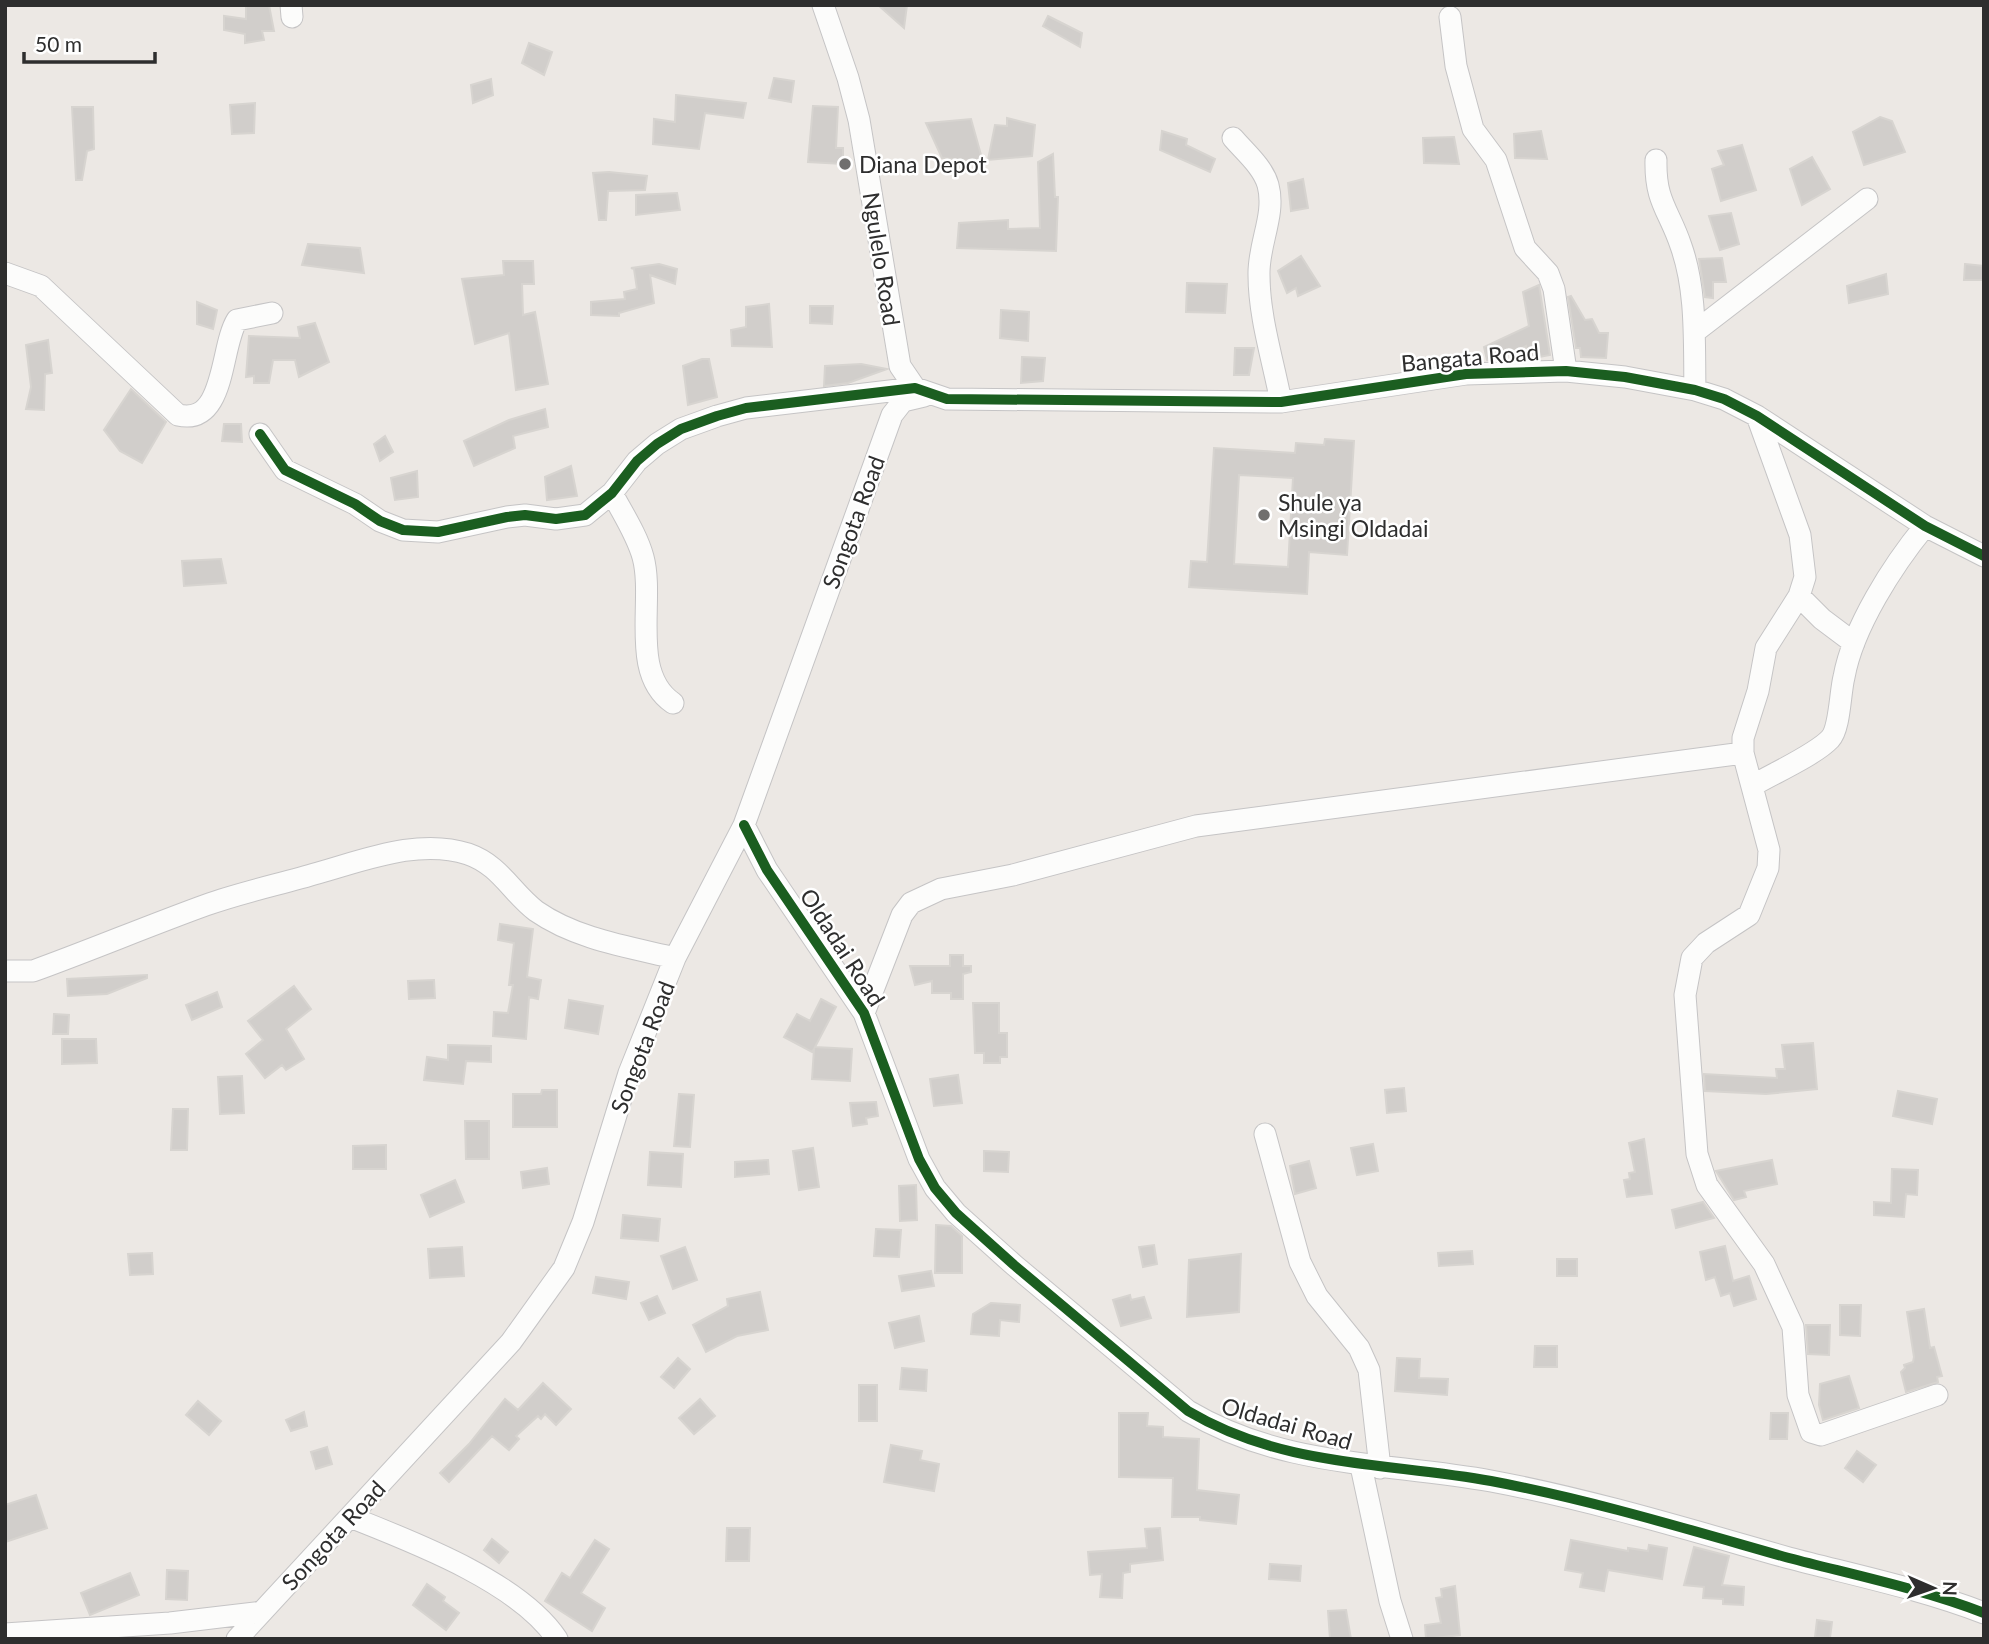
<svg xmlns="http://www.w3.org/2000/svg" width="1989" height="1644" font-family="Lato,sans-serif">
  <style>
    .building { fill: #d1cecb; stroke: #d7d4d0; stroke-width: 2; fill-rule: evenodd }
    .lines { fill: none; stroke-linecap: round; stroke-linejoin: round }
    .minor-casing { stroke: #c5c4c5; stroke-width: 23 }
    .minor { stroke: #fcfcfb; stroke-width: 21 }
    .cycleway-casing { stroke: #fff; stroke-width: 15 }
    .cycleway { stroke: #1b5e20; stroke-width: 10 }
    .poi-dot { fill: #706f6e; stroke: #fff; stroke-width: 2.5 }
    .labels { text-anchor: middle; dominant-baseline: central; stroke-width: 5; stroke-linejoin: round; paint-order: stroke }
    .poi-label { font-size: 23px; fill: #2e2e2e; stroke: #fff; text-anchor: start }
    .street-label { font-size: 23px; fill: #2e2e2e; stroke: #fff }
  </style>
  <rect width="100%" height="100%" fill="#ece8e4"/>
  <path class="building" d="M246 5H269L274 31H262L264 40 245 43V34L224 30V16L246 19Z
    M878 5H907L904 28Z
    M1048 16 1082 33 1080 47 1043 26Z
    M529 43 552 52 544 75 522 63Z
    M774 78 794 81 791 102 769 98Z
    M491 79 493 95 473 103 471 85Z
    M676 95 746 103 743 118 705 113 699 149 653 144 654 119 675 122Z
    M255 103 254 133 232 134 230 105Z
    M813 106 838 107 836 148H843V164L808 162Z
    M72 107H93L94 149 87 151 82 180H76Z
    M1880 117 1892 121 1905 152 1864 165 1853 132Z
    M1007 118 1035 125 1032 156 988 160 995 125 1007 126Z
    M971 119 983 162 942 158 926 123Z
    M1162 131 1187 139 1186 145 1215 159 1210 172 1160 150Z
    M1541 131 1547 159 1515 158 1514 134Z
    M1454 137 1459 164 1424 163 1423 138Z
    M1742 145 1756 190 1721 201 1712 169 1724 165 1718 151Z
    M1053 154 1055 197H1058L1056 251 957 248 959 223 1008 220V229L1040 228 1038 162Z
    M1812 157 1830 189 1802 205 1790 169Z
    M609 172 647 176 645 190 608 191 606 220H599L593 173Z
    M1303 179 1308 208 1291 211 1288 183Z
    M677 193 680 210 636 215V195Z
    M1731 213 1739 244 1720 250 1709 216Z
    M308 244 360 248 364 273 302 265Z
    M1301 256 1320 286 1298 296 1296 288 1287 293 1278 271Z
    M1722 258 1726 282H1713V298L1705 297 1699 259Z
    M503 261H533L534 284H522L523 315 535 312 548 384 516 390 509 333 475 344 462 279 504 275Z
    M659 264 677 269 675 284 650 275 654 303 619 313V316L591 315V302L625 299 624 292 637 289 634 269 631 268Z
    M1965 264 1984 266V280H1964Z
    M1886 274 1888 294 1849 303 1847 286Z
    M1187 283 1227 284 1225 313 1186 312Z
    M1539 285 1550 355 1528 359 1526 346 1496 360H1487L1484 347 1529 326 1523 292Z
    M1571 296 1585 320 1592 319 1599 333H1608L1606 358 1581 357 1580 348H1576L1568 297Z
    M197 302 217 310 213 329 197 324Z
    M769 304 772 347 732 346 731 330 746 327V307Z
    M810 306H833L832 324 810 323Z
    M1001 310 1029 312 1028 341 1000 338Z
    M315 323 329 362 299 377 295 360H273L269 383H254V376L246 377 249 336 300 338 298 327Z
    M48 340 52 373 45 374 44 410 26 409 31 387 26 345Z
    M1235 348H1254L1249 375H1234Z
    M1022 357 1045 358 1043 381 1021 383Z
    M702 359H709L717 397 688 405 683 366Z
    M861 364 887 369 848 383 824 386 825 366Z
    M131 389 166 422 142 463 120 451 104 430Z
    M545 409 548 427 513 436 515 448 474 466 464 441 509 420Z
    M224 424H241L242 442 222 441Z
    M385 436 393 452 380 461 374 444Z
    M1325 439 1354 441 1347 555 1309 552 1307 594 1189 587 1191 561 1207 562 1214 448 1295 453 1296 443 1324 445ZM1239 475 1293 478 1288 567 1234 564Z
    M571 466 577 496 547 500 545 477Z
    M417 471 418 497 395 500 391 478Z
    M221 559 226 583 184 586 182 561Z
    M500 924 533 929 527 977 541 980 538 999 529 997 526 1039 493 1036 494 1012 508 1013 513 985H509L514 943 498 940Z
    M950 955H963V966H971V972L963 974V999H951V993H932V981L915 985 910 966H950Z
    M147 975V978L107 994 68 996 67 979Z
    M434 980 435 998 409 999 408 981Z
    M294 986 311 1009 286 1029 304 1059 286 1070 282 1065 265 1078 246 1054 263 1040 248 1021Z
    M217 992 222 1007 192 1020 186 1005Z
    M821 999 836 1007 815 1047 852 1049 850 1081 812 1079 814 1049 812 1052 784 1037 797 1014 810 1021Z
    M569 1000 603 1006 598 1034 565 1028Z
    M973 1003H999V1033H1007V1057H1000V1063H984V1053H975Z
    M54 1014 69 1015 68 1034H53Z
    M62 1039H96L97 1063 62 1064Z
    M1813 1043 1817 1089 1766 1094 1705 1091 1704 1074 1777 1078 1776 1069H1785L1782 1045Z
    M448 1045 491 1046V1062L466 1061 463 1084 424 1080 427 1057 448 1060Z
    M958 1075 962 1103 934 1106 930 1079Z
    M242 1076 244 1113 220 1114 218 1077Z
    M1404 1088 1406 1111 1387 1113 1385 1090Z
    M542 1090H557V1127H513V1094H541Z
    M1898 1091 1937 1099 1932 1124 1893 1116Z
    M679 1094 694 1095 690 1147 674 1146Z
    M876 1102 878 1116 866 1118 867 1124 853 1126 850 1103Z
    M173 1109H188L187 1150H171Z
    M465 1121H489V1159H466Z
    M1644 1139 1652 1194 1627 1197 1624 1180 1630 1179 1629 1173 1635 1172 1629 1143Z
    M1373 1144 1378 1171 1357 1175 1351 1148Z
    M386 1145V1169H353V1146Z
    M813 1148 819 1187 799 1190 793 1151Z
    M984 1151 1009 1152 1008 1172 984 1171Z
    M650 1152 683 1154 681 1187 648 1185Z
    M768 1160 769 1174 735 1177V1162Z
    M1772 1160 1777 1184 1744 1191 1746 1197 1734 1200 1716 1171Z
    M1309 1161 1316 1188 1295 1194 1290 1166Z
    M547 1168 549 1184 523 1188 521 1172Z
    M1892 1169 1918 1170 1917 1195 1906 1194 1904 1217 1874 1215V1202L1891 1203Z
    M455 1180 464 1202 430 1217 421 1195Z
    M916 1185 917 1220 900 1221 899 1186Z
    M1703 1202 1714 1218 1676 1228 1672 1210Z
    M623 1215 660 1219 658 1241 621 1238Z
    M936 1225 951 1226 962 1236V1273H935Z
    M876 1229 901 1230 899 1257 874 1256Z
    M1154 1245 1157 1264 1143 1267 1139 1247Z
    M1725 1246 1733 1281 1749 1276 1756 1299 1734 1306 1730 1293 1721 1296 1715 1277 1706 1280 1700 1252Z
    M462 1247 464 1276 430 1278 428 1249Z
    M685 1247 697 1280 673 1289 661 1256Z
    M1472 1251 1473 1264 1439 1266 1438 1253Z
    M152 1253 153 1274 130 1275 128 1254Z
    M1241 1254 1239 1312 1187 1317 1189 1260Z
    M1557 1259H1577V1276H1557Z
    M931 1271 934 1286 902 1291 899 1276Z
    M596 1277 629 1282 626 1299 593 1293Z
    M760 1292 768 1330 737 1336 706 1352 693 1325 728 1306 727 1299Z
    M1130 1295 1131 1300 1144 1297 1151 1318 1121 1326 1113 1300Z
    M657 1296 665 1313 649 1320 641 1303Z
    M991 1303 1020 1305 1019 1322 1000 1320 999 1336 971 1334 973 1314Z
    M1840 1305H1861L1860 1336 1840 1335Z
    M1924 1309 1930 1348 1934 1347 1942 1376 1937 1377 1938 1382 1906 1392 1901 1372 1905 1368 1904 1365 1913 1362 1914 1357 1907 1312Z
    M919 1316 924 1341 895 1348 889 1323Z
    M1806 1325H1830L1829 1355 1808 1354Z
    M1535 1346H1557V1367H1534Z
    M678 1358 690 1369 674 1388 661 1377Z
    M1397 1358 1420 1359 1419 1378 1448 1379 1447 1395 1395 1391Z
    M902 1368 927 1370 926 1391 900 1389Z
    M1849 1376 1859 1408 1823 1420 1819 1405 1820 1384Z
    M543 1383 571 1409 556 1425 545 1414 541 1419 538 1416 516 1436 519 1439 509 1450 492 1436 449 1482 440 1473 469 1444 505 1399 518 1410Z
    M859 1385H877V1421H859Z
    M700 1399 715 1416 694 1434 679 1418Z
    M198 1401 221 1421 209 1435 186 1415Z
    M304 1412 307 1426 291 1431 286 1420Z
    M1119 1413H1148L1147 1426 1163 1427V1437L1199 1439 1197 1490 1239 1495 1236 1524 1200 1520V1517H1172L1173 1478 1119 1477Z
    M1771 1413H1788L1787 1439H1770Z
    M891 1445 922 1451 920 1460 939 1464 934 1491 884 1482Z
    M327 1447 332 1464 316 1469 311 1452Z
    M1857 1451 1876 1465 1863 1482 1845 1468Z
    M36 1495 47 1528 5 1542V1505Z
    M727 1528H750L749 1561H726Z
    M1160 1528 1163 1560 1130 1564V1572L1123 1573 1122 1598 1100 1597 1102 1574 1090 1575 1088 1552 1147 1548 1145 1529Z
    M492 1539 508 1552 499 1563 484 1550Z
    M595 1540 609 1549 581 1593 605 1608 592 1631 545 1601 562 1573 570 1578Z
    M1571 1540 1628 1551V1548L1648 1551 1649 1545 1667 1548 1662 1579 1608 1570 1604 1591 1580 1587 1583 1573 1565 1570Z
    M1694 1547 1729 1556 1722 1585 1744 1587 1743 1605 1723 1604V1599L1703 1598 1704 1587 1684 1585Z
    M1270 1564 1301 1566 1300 1581 1269 1579Z
    M167 1570 188 1571 187 1600 166 1599Z
    M130 1573 139 1595 90 1615 81 1593Z
    M427 1584 445 1597 443 1601 459 1613 446 1630 413 1605Z
    M1455 1586 1460 1635 1426 1639 1425 1625 1441 1623 1436 1598 1442 1597 1441 1589Z
    M1346 1610 1351 1639H1330L1328 1611Z
    M1817 1620 1832 1622 1830 1638 1815 1637Z"/>
  <g class="lines">
    <defs>
      <path id="minor" d="M291 5 292 17
        M823 5 848 78 859 120 900 366 915 388
        M1450 17 1456 66 1473 129 1496 160 1525 248 1548 273 1554 289 1566 371
        M1233 138C1245 152 1263 167 1268 185 1276 215 1258 244 1259 275 1259 317 1273 360 1281 402
        M1656 160C1655 202 1669 210 1681 246 1697 291 1694 343 1695 390
        M5 273 41 286 178 415C226 426 220 347 237 320L272 313
        M1696 331 1867 199
        M1757 416 1800 535 1805 577 1799 596 1766 648 1758 691 1743 738V753L1769 850 1768 868 1749 915 1706 943 1692 958 1685 995 1697 1154 1707 1185 1764 1264 1793 1327 1798 1395 1811 1432 1821 1435 1937 1395
        M260 434 285 470 355 504 380 521 403 530 438 532 507 517 525 515 556 519 585 515 612 493 637 461 657 444 681 429 717 416 746 408 915 388 947 399 1281 402 1466 374 1566 371 1625 377 1695 390 1724 399 1757 416 1925 526 1984 556
        M612 493C623 514 637 535 643 557 655 601 629 673 673 703
        M1799 596 1822 619 1854 643
        M1752 786C1772 774 1815 755 1830 739 1840 729 1840 692 1844 677 1853 627 1893 565 1925 526
        M744 825 767 870 864 1013 919 1159 935 1188 956 1213 1014 1265 1188 1411C1284 1468 1387 1462 1491 1481 1592 1500 1690 1530 1789 1558 1854 1575 1922 1589 1984 1613
        M5 971H33C91 950 148 926 206 905 242 892 281 884 318 873 365 860 419 838 468 854 500 865 511 892 536 911 576 939 629 947 675 958
        M864 1013 902 915 911 903 941 889 1013 875 1196 826 1743 753
        M1265 1134 1300 1262 1317 1296 1359 1348 1369 1370 1380 1468
        M1361 1466 1390 1601 1402 1639
        M350 1517C413 1542 519 1582 557 1639
        M5 1634 170 1623 262 1612
        M237 1639 511 1342 564 1268 583 1222 629 1073 675 958 744 825 892 415 903 401 924 396"/>
    </defs>
    <use href="#minor" class="minor-casing"/>
    <use href="#minor" class="minor"/>
    <defs>
      <path id="cycleway" d="M260 434 285 470 355 504 380 521 403 530 438 532 507 517 525 515 556 519 585 515 612 493 637 461 657 444 681 429 717 416 746 408 915 388 947 399 1281 402 1466 374 1566 371 1625 377 1695 390 1724 399 1757 416 1925 526 1984 556
        M744 825 767 870 864 1013 919 1159 935 1188 956 1213 1014 1265 1188 1411C1284 1468 1387 1462 1491 1481 1592 1500 1690 1530 1789 1558 1854 1575 1922 1589 1984 1613"/>
    </defs>
    <use href="#cycleway" class="cycleway-casing"/>
    <use href="#cycleway" class="cycleway"/>
  </g>
  <g class="poi-dot">
    <circle cx="845" cy="164" r="7"/>
    <circle cx="1264" cy="515" r="7"/>
  </g>
  <g class="labels">
    <g class="poi-label">
      <text x="859" y="164">Diana Depot</text>
      <text x="1278" y="502">Shule ya<tspan x="1278" dy="26">Msingi Oldadai</tspan></text>
    </g>
    <g class="street-label">
      <text transform="translate(882 259) rotate(81)">Ngulelo Road</text>
      <text transform="translate(1470 357) rotate(-5)">Bangata Road</text>
      <text transform="translate(853 522) rotate(-70)">Songota Road</text>
      <text transform="translate(843 947) rotate(57)">Oldadai Road</text>
      <text transform="translate(642 1047) rotate(-69)">Songota Road</text>
      <text transform="translate(1287 1423) rotate(16)">Oldadai Road</text>
      <text transform="translate(333 1535) rotate(-47)">Songota Road</text>
    </g>
  </g>
  <rect width="1989" height="1644" fill="none" stroke="#2e2e2e" stroke-width="14"/>
  <g transform="translate(1933 1588) rotate(92)" stroke="#ffffff" stroke-width="5" paint-order="stroke">
  <path d="M0-5L12 26L0 18L-12 26Z" fill="#2e2e2e"/>
  <text y="-10" font-size="19" font-weight="bold" text-anchor="middle" fill="#2e2e2e">N</text>
  </g>
  <path d="M24 52v10h131v-10" fill="none" stroke="#2e2e2e" stroke-width="3.5"/>
  <text x="35" y="52" font-size="21" fill="#2e2e2e" stroke="#ffffff" stroke-width="5" paint-order="stroke">50 m</text>
</svg>
